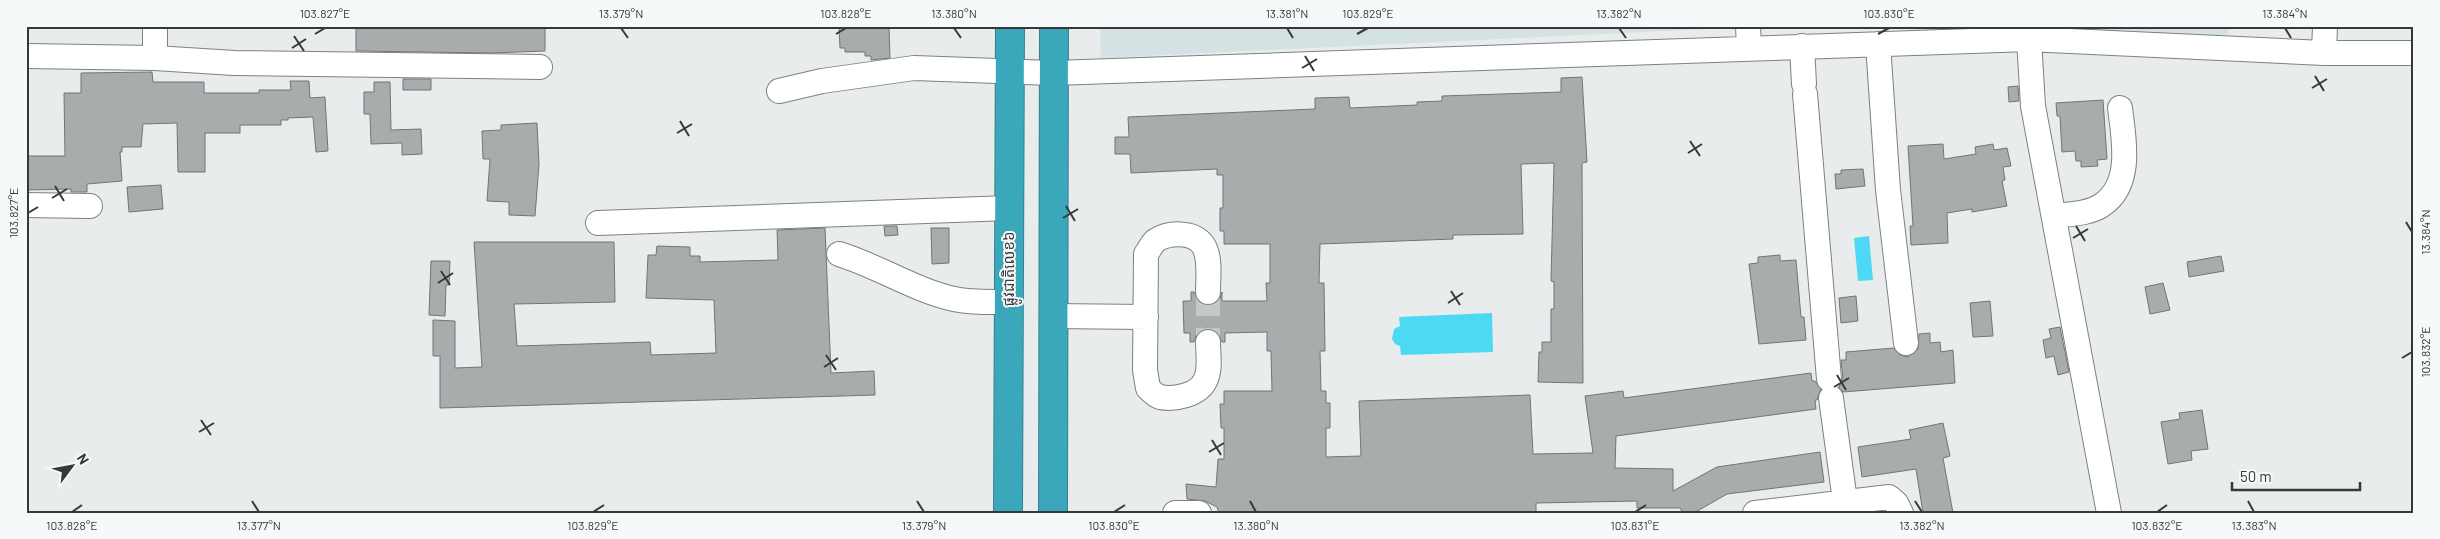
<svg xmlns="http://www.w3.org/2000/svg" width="2440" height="539" font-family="Barlow,'Noto Sans Khmer',sans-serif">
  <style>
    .built { fill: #d5e2e4 }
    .water { fill: #4dd9f3 }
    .building { fill: #a8acad; stroke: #727576 }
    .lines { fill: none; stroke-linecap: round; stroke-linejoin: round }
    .minor-tunnel { stroke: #c5c8c9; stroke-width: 24; stroke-dasharray: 24 12; stroke-linecap: butt }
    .minor-casing { stroke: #7d8182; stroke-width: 26 }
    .highway-casing { stroke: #39808e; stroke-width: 30 }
    .minor { stroke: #fff; stroke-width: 24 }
    .highway { stroke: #3aa7bb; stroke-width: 28 }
    .ticks { fill: none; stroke: #373839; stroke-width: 2 }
    .labels { text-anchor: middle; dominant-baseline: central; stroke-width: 4; stroke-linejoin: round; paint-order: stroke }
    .street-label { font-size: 15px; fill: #373839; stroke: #f5f9fa }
    .neatline { fill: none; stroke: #373839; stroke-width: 2 }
    .ticks-label { font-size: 12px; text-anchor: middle; fill: #373839 }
  </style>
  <rect width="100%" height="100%" fill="#e8eced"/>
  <path class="built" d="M1100 26H1769L1101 58Z
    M1988 26H2228L2229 34 2204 38Z"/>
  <path class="water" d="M1869 236 1873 280 1858 281 1854 238Z
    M1492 313 1493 352 1401 355 1400 346 1395 344 1392 339 1394 329 1400 326 1399 317Z"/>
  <path class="building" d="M356 26H545V51L491 53 356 51Z
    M839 26H889L890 58 871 60V56H865V52H845V48H840Z
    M152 72 153 82H204V93H259V90H291L290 81H309L310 98 325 97 328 151 316 152 313 117 288 118V120H281V125H240V133H205V172H178L177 123 143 124 141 147H122V152H120L122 181 87 184V192H71V189L26 190V156H65L64 93H81V73Z
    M1582 77 1587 162 1582 163 1583 383 1538 382 1539 352H1542V342H1551V309H1554V282L1551 281 1554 163 1521 164 1523 234 1453 235V239L1320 244 1319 283H1324L1325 351H1320L1321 391H1326V403H1330V428H1326V457L1361 456 1359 401 1530 395 1533 454 1593 453 1585 396 1623 391 1624 398 1811 373 1812 381H1815L1821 389 1817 400H1815L1816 409 1616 436 1615 468 1673 469V491L1717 467 1820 452 1824 482 1727 494 1694 513H1683L1680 508H1637V501L1536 503V513H1219L1217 507 1205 501 1187 499 1186 484 1216 487 1218 459H1224V428H1221L1220 404H1224V391H1272L1271 351H1267V332L1225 333V342H1222L1215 330 1207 328 1196 335 1194 342H1190V333H1184L1183 301H1191V292H1194L1201 303 1207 306 1215 304 1220 299 1222 292V301H1267L1266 283H1270V244H1224V231H1220V208H1223V175H1217V169L1131 173 1130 154H1115V137H1129L1128 117 1315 109V98L1349 97 1350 108 1417 105V102L1442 101V96L1561 92V78Z
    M403 79H431V90H403Z
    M374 82H390L391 130 421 129 422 154 402 155V143L371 144 370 114H364V92H374Z
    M2018 86 2019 101 2009 102 2008 87Z
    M2103 100 2107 159 2097 160 2098 166 2081 167V161H2076L2075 151 2062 152 2060 116H2057L2056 103Z
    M537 123 539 164 535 216 509 215V202L487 201 490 159H483L482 131 501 130V125Z
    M1943 144 1944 159 1976 154 1975 147 1993 144 1994 150 2007 148 2011 166 2003 167 2005 180 2002 181 2007 206 1972 212V209L1947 213 1948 243 1911 245 1910 226H1913L1908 146Z
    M1863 169 1865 186 1836 189 1835 174H1841V170Z
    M161 185 163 209 129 212 127 187Z
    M884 226H897L898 235 885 236Z
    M825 228 831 373 874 371 875 395 440 408V356H433V320L455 321V368L482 367 474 242H614L615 302 514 304 517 346 650 342 651 355 716 353 714 300 646 298 648 255H656L657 246 690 247V256H700V262L778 260 777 230Z
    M931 228H949V263L932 264Z
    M1780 255V261L1796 260 1801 317H1804L1806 340 1759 344 1749 264 1758 263V257Z
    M2221 256 2224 271 2189 277 2187 262Z
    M431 261H450L449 285H446L445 316 429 315Z
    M2163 283 2170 310 2150 314 2145 287Z
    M1856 296 1858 321 1841 323 1839 298Z
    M1990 301 1993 336 1973 337 1970 303Z
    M2060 327 2069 372 2058 375 2054 356 2046 358 2043 340 2051 338 2049 329Z
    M1930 333V343L1940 342 1941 352 1953 350 1955 383 1843 392 1839 388 1843 378 1841 360H1846V352L1894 348 1900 355 1908 357 1918 349 1919 334Z
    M2202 410 2208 449 2191 451 2192 460 2168 464 2161 422 2180 419 2179 413Z
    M1943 423 1950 456 1943 458 1953 513H1923L1916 469 1862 477 1858 447 1911 439 1909 430Z"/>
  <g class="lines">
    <path class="minor-tunnel" d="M1208 292V342"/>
    <defs>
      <path id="minor" d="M1748 26 1749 48
        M2029 39 2033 106 2109 513
        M1878 44 1888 190 1906 343
        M1802 46 1804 84
        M2324 53 2325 26
        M26 56 155 58 234 63 540 67
        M155 58V26
        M779 91 822 81 914 68 1054 73 2029 39 2324 53H2414
        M1805 94 1829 379
        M26 205 90 206
        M2054 216C2069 214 2089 214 2102 205 2133 184 2124 140 2120 108
        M598 223 1009 208
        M839 254C878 266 914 290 954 299 972 303 991 302 1008 302
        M1208 292C1208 277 1211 257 1203 245 1193 231 1168 232 1155 241 1152 244 1149 250 1146 254L1145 370 1148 388C1151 391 1156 396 1160 397 1175 400 1198 395 1205 381 1211 370 1208 354 1208 342
        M1053 316 1146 317
        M1831 398 1845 501
        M1175 513H1199
        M1755 513 1889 497 1896 503 1901 513"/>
      <path id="highway" d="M1008 513 1010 26
        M1053 513 1054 26"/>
    </defs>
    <use href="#minor" class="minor-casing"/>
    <use href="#highway" class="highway-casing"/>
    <use href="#minor" class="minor"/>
    <use href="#highway" class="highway"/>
  </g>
  <path class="ticks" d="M621 28 628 38M954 28 961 38M1287 28 1293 38M1619 28 1626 38M2285 28 2291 38M315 34 325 28M836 34 846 28M1357 34 1368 28M1878 34 1889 28M294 36 304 51M292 48 306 39M1305 56 1314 71M1302 68 1317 59M2315 76 2324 91M2312 88 2327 79M680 121 689 136M677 133 692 124M1690 141 1700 156M1688 153 1702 144M55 186 64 201M52 198 67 189M1066 206 1075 221M28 213 38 207M1063 218 1078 209M2406 222 2412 232M2076 226 2085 241M2073 238 2088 229M441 271 450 285M438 283 453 273M1451 291 1460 305M1448 303 1463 293M826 355 836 370M2402 358 2412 352M824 367 838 358M1837 375 1846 390M1834 387 1849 378M201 420 211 435M199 432 214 423M1212 440 1221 455M1209 452 1224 443M252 501 259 512M917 501 924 512M1250 501 1256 512M1915 501 1922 512M2248 501 2254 512M72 512 82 505M593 512 604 505M1114 512 1125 505M1635 512 1646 505M2157 512 2167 505"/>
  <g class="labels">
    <g class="street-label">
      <text transform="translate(1008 269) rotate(-90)">ផ្លូវជាតិលេខ៦</text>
    </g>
  </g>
  <rect width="2440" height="539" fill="none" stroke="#f5f9fa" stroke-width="55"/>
  <g transform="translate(72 466) rotate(58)" stroke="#f5f9fa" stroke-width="4" paint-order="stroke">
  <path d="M0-4L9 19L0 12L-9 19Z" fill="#373839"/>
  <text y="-8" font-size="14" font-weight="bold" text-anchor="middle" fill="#373839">N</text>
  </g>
  <path d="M2232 482v8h128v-8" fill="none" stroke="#373839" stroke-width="2.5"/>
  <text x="2240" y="482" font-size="15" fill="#373839" stroke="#f5f9fa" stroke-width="4" paint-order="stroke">50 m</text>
  <rect x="28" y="28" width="2384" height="484" class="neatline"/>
  <g class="ticks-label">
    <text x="325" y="18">103.827°E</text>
    <text x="621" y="18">13.379°N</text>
    <text x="846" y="18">103.828°E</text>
    <text x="954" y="18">13.380°N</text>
    <text x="1287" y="18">13.381°N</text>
    <text x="1368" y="18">103.829°E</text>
    <text x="1619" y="18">13.382°N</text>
    <text x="1889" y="18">103.830°E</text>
    <text x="2285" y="18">13.384°N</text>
    <text transform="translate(14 213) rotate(-90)" y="4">103.827°E</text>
    <text transform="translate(2426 232) rotate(-90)" y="4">13.384°N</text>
    <text transform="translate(2426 352) rotate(-90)" y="4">103.832°E</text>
    <text x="72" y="530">103.828°E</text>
    <text x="259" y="530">13.377°N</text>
    <text x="593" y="530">103.829°E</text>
    <text x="924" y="530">13.379°N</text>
    <text x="1114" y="530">103.830°E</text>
    <text x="1256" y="530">13.380°N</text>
    <text x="1635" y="530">103.831°E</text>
    <text x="1922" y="530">13.382°N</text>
    <text x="2157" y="530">103.832°E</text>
    <text x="2254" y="530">13.383°N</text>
  </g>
</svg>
